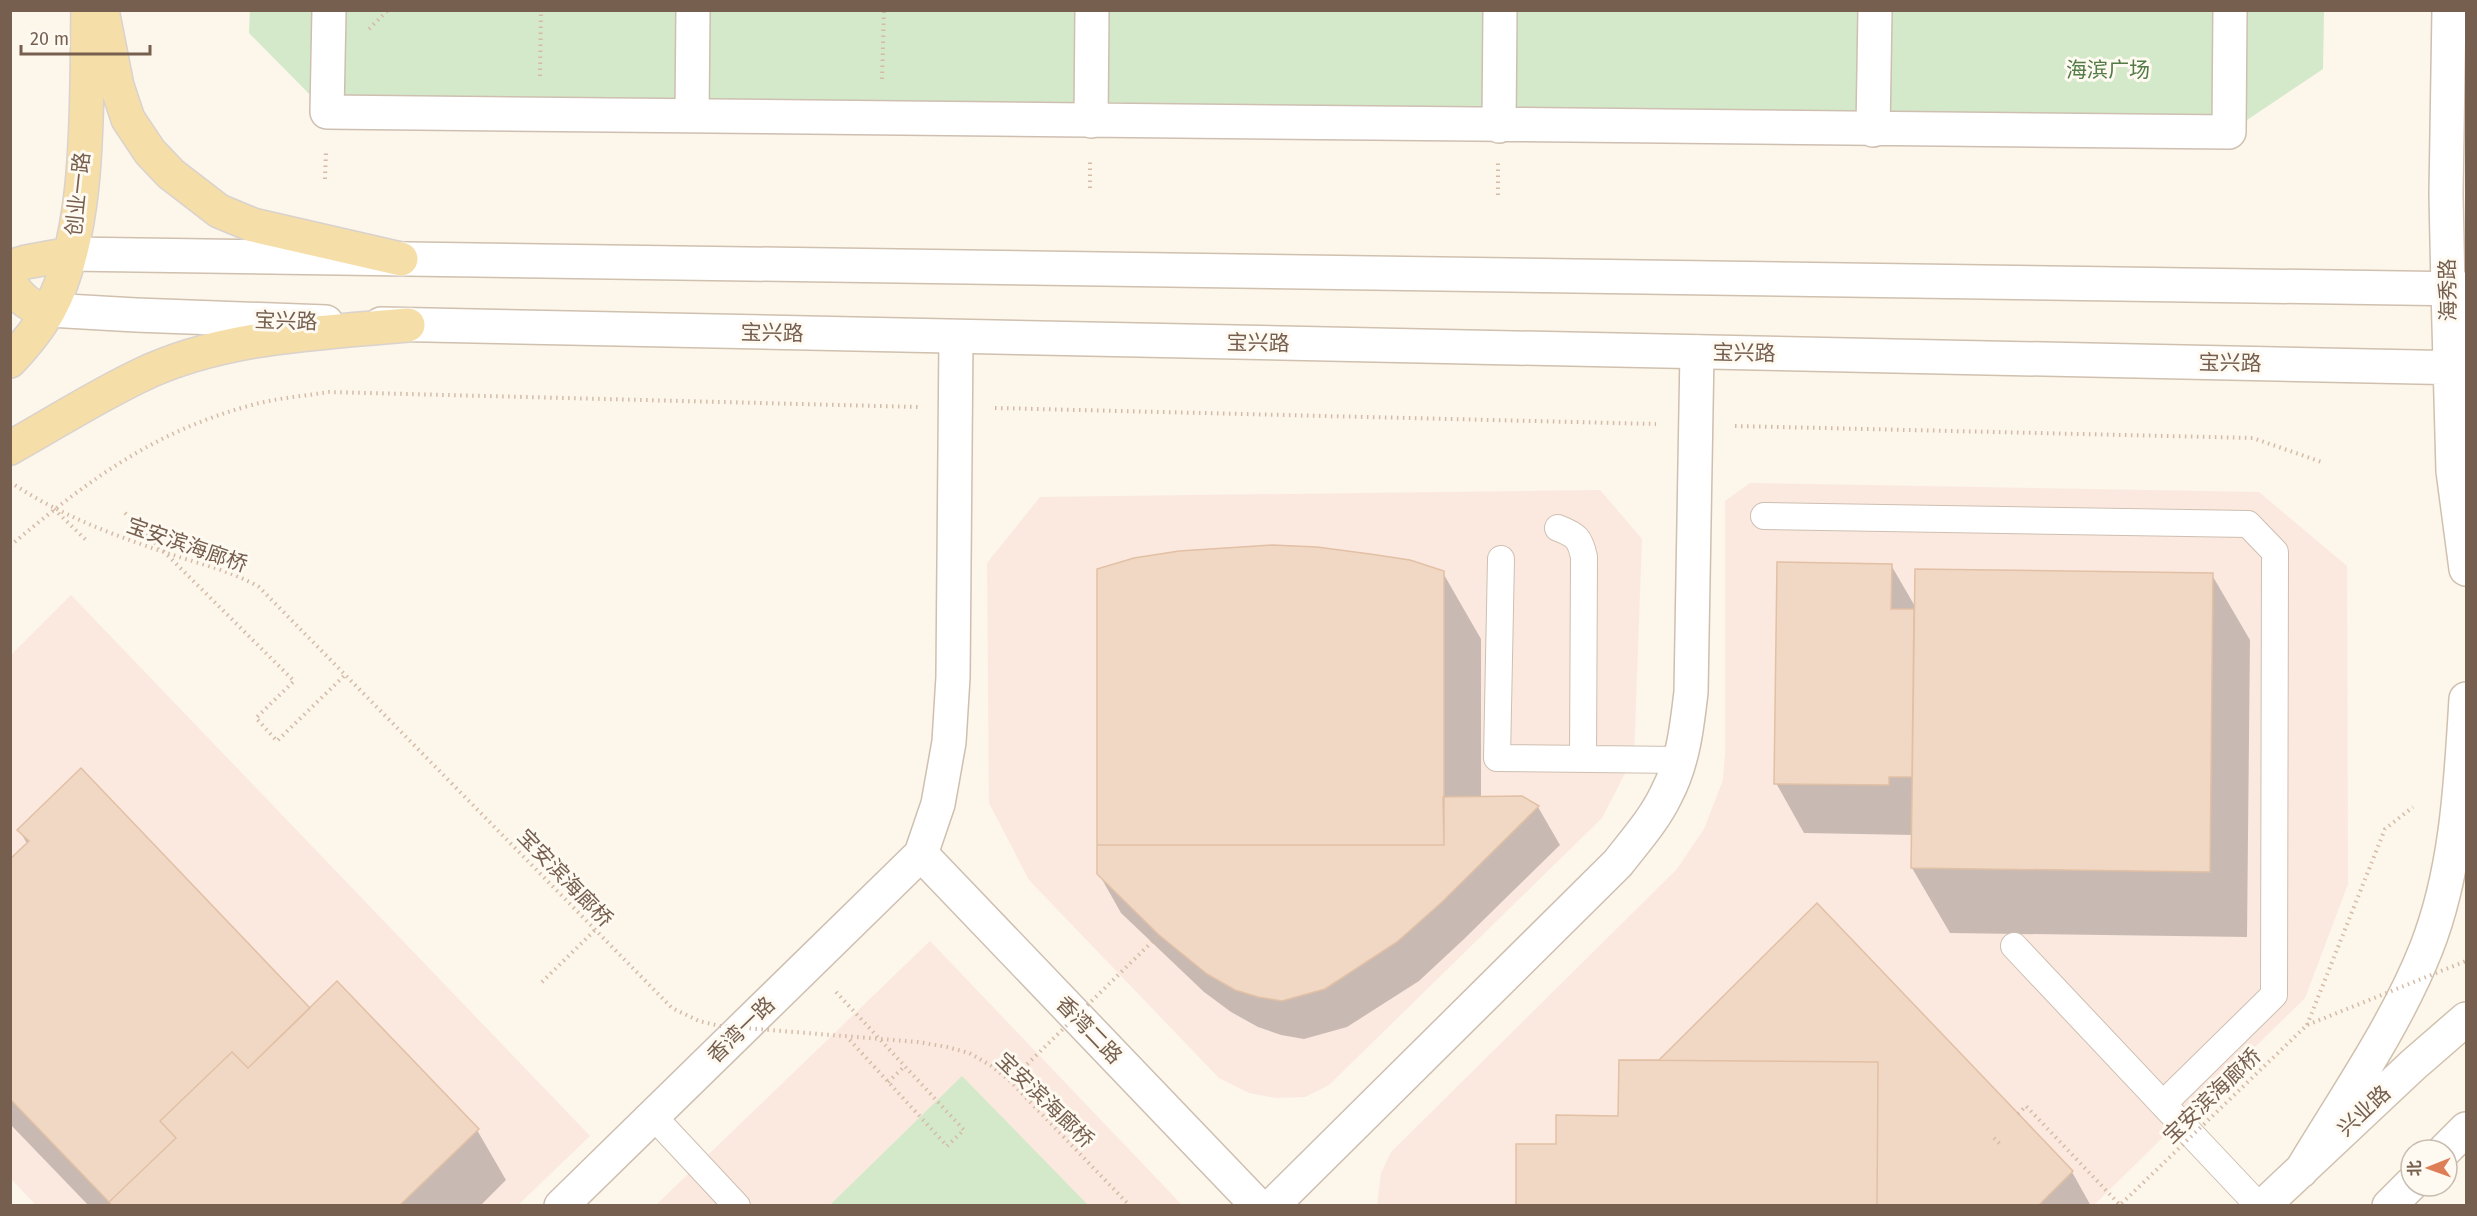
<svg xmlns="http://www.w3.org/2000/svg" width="2477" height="1216" font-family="'Fira Sans','Noto Sans SC',sans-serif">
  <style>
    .commercial { fill: #fbe9df }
    .green { fill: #d4e9c9 }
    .shadow { fill: #0003 }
    .building { fill: #f0d8c4; stroke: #e2c0a5; stroke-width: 1.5 }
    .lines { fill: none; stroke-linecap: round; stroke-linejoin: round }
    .lane-casing { stroke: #cebfb1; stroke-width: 28 }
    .street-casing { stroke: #cebfb1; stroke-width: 36 }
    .secondary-casing { stroke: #d0c0ae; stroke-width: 36 }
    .primary-casing { stroke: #d9d2ce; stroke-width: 36 }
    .path { stroke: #d5bba6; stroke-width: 4; stroke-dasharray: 1.5 4.5; stroke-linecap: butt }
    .lane { stroke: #fff; stroke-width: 26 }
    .street { stroke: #fff; stroke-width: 33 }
    .secondary { stroke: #fff; stroke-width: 33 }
    .primary { stroke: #f6dea8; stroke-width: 33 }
    .path-bridge { stroke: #d5bba6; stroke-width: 4; stroke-dasharray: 1.5 4.5; stroke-linecap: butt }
    .labels { text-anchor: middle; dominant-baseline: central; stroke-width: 6; stroke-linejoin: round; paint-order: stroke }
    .park-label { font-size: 21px; fill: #537b47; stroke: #fefaf1 }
    .street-label { font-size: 21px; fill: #765f4f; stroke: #fefaf1 }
  </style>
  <rect width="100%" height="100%" fill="#fcf6eb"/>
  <path class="commercial" d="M1750 483 2259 492 2347 566 2348 884 2305 998 2094 1205 1377 1206 1381 1173 1391 1152 1677 869 1704 829 1723 780 1725 754V501Z
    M1600 490 1642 539 1634 756 1602 818 1329 1085 1305 1097 1276 1098 1249 1093 1219 1078 1029 880 989 803 987 563 1040 497Z
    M71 595 590 1136 518 1205H36L11 1179V655Z
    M930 941 1182 1205 655 1206Z"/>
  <path class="green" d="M250 10 2324 11 2323 69 2229 132 327 112 249 33Z
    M962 1076 1088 1205H830Z"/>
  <path class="shadow" d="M1231 548H1317L1443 573 1481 639V798L1538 807 1560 845 1463 940 1419 981 1347 1027 1304 1039 1281 1035 1258 1027 1231 1012 1204 992 1121 913 1099 874 1134 560Z
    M1891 565 1916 608 2212 575 2250 640 2247 937 1950 933 1912 868 1913 835 1804 833 1776 783Z
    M19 830 309 1009 477 1130 506 1180 480 1206H89L10 1124V861L28 845Z
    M1817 906 2072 1172 2091 1206H1518L1558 1145 1620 1117 1660 1061Z"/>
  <path class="building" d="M1272 545 1317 547 1370 554 1410 560 1444 571V845H1097V569L1134 558 1179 551Z
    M1777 562 1892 564 1891 609H1914L1912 777H1889V785L1774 784Z
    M1915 569 2213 573 2210 872 1911 868Z
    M81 768 310 1008 248 1068 232 1052 160 1121 176 1138 109 1202 10 1099V859L29 841 17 830Z
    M1522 796 1539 806 1442 902 1397 942 1325 989 1282 1001 1258 997 1235 990 1207 974 1159 935 1097 874V845H1444L1443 797Z
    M1817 903 2073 1171 2038 1206H1516V1144H1556V1115L1618 1116 1619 1060H1659Z
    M337 981 479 1129 399 1206H112L109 1202 176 1138 160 1121 232 1052 248 1068Z
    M1619 1060 1878 1062 1877 1206H1516V1144H1556V1115L1618 1116Z"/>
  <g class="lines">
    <defs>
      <path id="lane" d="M1764 516 2248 524 2275 552 2274 995 2163 1104
        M1558 528C1576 535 1580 538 1584 557L1583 759
        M1501 559 1497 758 1680 760
        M2014 946 2259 1206
        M653 1116 737 1206"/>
      <path id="street" d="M329 10 327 112 2229 132 2230 10
        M692 116 693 10
        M1091 121 1092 10
        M1499 126 1500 10
        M1873 130 1875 10
        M2448 289 2446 194 2449 10
        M921 854 1258 1206
        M561 1206 921 854 938 804 949 742 953 677 956 337
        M1272 1206 1618 863C1635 841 1654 820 1666 795 1683 763 1687 727 1691 692L1697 352"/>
      <path id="secondary" d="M70 254 2466 289
        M2448 289 2453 471 2466 569
        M49 310 136 315 326 322
        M381 324 2466 368
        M2445 1150 2466 1129
        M2301 1171C2343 1101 2396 1025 2426 949 2457 871 2461 782 2466 699
        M2263 1206 2413 1065 2466 1019
        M2389 1206 2411 1184"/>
      <path id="primary" d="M102 10 117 86 128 119 150 152 171 174 219 211 253 225 401 259
        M10 267 26 262 70 254
        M10 283C20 298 31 309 49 310
        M10 361C25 345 39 328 49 310 92 233 86 98 88 10
        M10 448C53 424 95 397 139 376 221 336 319 333 408 325"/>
    </defs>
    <use href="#lane" class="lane-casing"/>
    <use href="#street" class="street-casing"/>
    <use href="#secondary" class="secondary-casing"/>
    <use href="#primary" class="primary-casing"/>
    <path class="path" d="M369 29 388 10
      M540 76 541 10
      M882 79 884 10
      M325 179 326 152
      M1090 188V158
      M1498 195V162
      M995 408 1656 424
      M1735 426 2253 438 2324 463
      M54 509 88 542
      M125 513 294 681 256 718 277 741 345 675
      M10 546C87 481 154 431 252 405 277 398 304 396 329 392L918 407
      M542 982 595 930
      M836 992 964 1130 947 1146 847 1037
      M2307 1025 2385 829 2413 807
      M888 1082 905 1066
      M1994 1138 2000 1144
      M2049 1195 2058 1206"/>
    <use href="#lane" class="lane"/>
    <use href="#street" class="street"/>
    <use href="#secondary" class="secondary"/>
    <use href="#primary" class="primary"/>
    <path class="path-bridge" d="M10 482C58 514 110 534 164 552 196 563 230 570 259 587L672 1008 699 1021 720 1026 918 1042 947 1047 969 1053 990 1065 1010 1081 1130 1206
      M1010 1081 1159 935
      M2018 1114 2026 1106 2120 1205 2307 1025 2466 961"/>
  </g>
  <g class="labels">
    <g class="park-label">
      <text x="2108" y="70">海滨广场</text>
    </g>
    <g class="street-label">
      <text transform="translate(78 194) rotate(-84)">创业一路</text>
      <text transform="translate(2448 290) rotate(-91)">海秀路</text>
      <text transform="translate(286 321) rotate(2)">宝兴路</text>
      <text transform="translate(772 333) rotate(1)">宝兴路</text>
      <text transform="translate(1258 343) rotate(1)">宝兴路</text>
      <text transform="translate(1744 353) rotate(1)">宝兴路</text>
      <text transform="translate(2230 363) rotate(1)">宝兴路</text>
      <text transform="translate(187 545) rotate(19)">宝安滨海廊桥</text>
      <text transform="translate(565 878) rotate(46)">宝安滨海廊桥</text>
      <text transform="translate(741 1030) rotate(-44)">香湾一路</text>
      <text transform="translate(1089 1030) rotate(46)">香湾二路</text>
      <text transform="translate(2212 1096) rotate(-44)">宝安滨海廊桥</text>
      <text transform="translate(1045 1100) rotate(44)">宝安滨海廊桥</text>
      <text transform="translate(2364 1111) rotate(-43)">兴业路</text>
    </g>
  </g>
  <rect width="2477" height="1216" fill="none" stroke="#765f4f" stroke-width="24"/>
  <g transform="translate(2429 1168) rotate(269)"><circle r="28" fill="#fefaf1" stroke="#c8bcb0" stroke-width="1.5"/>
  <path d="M0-4.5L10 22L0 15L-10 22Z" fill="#de7e57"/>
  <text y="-9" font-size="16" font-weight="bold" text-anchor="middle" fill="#765f4f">北</text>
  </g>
  <path d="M21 45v9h129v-9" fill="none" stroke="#765f4f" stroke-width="3"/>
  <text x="30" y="45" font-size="18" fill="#765f4f" stroke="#fefaf1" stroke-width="4.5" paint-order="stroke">20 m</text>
</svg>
